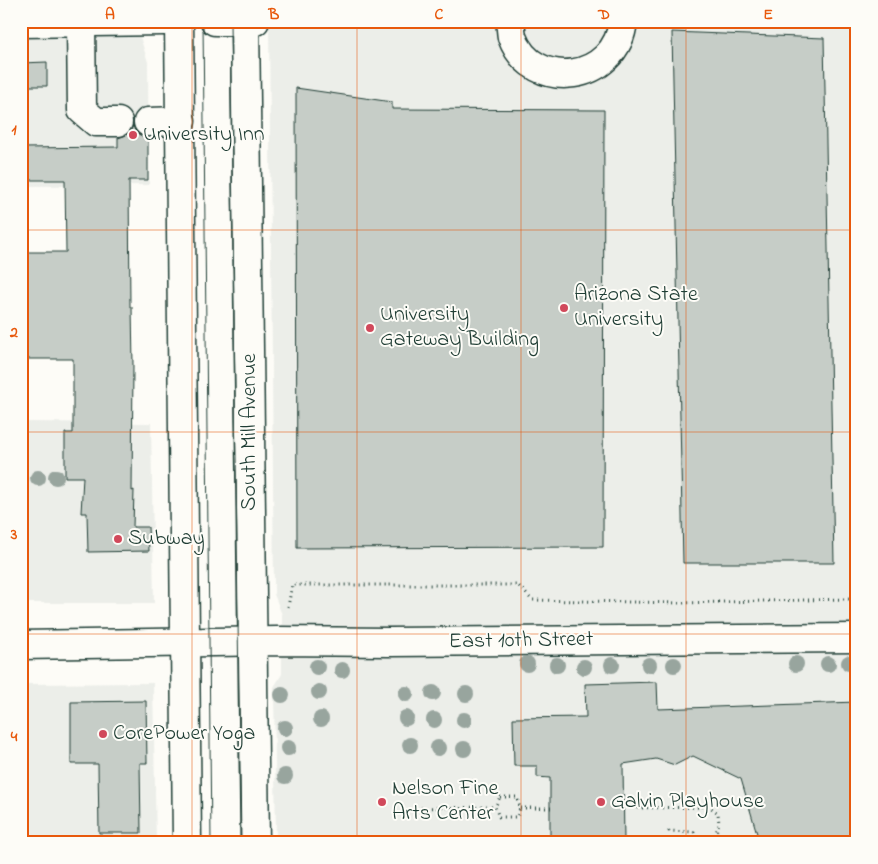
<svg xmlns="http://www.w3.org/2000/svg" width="878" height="864" font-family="'Indie Flower',sans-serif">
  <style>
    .built { fill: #eceee9 }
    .building { fill: #c6cdc7; stroke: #1f3d34 }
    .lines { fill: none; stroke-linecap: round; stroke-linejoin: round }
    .minor-casing { stroke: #1f3d34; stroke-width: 31 }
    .major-casing { stroke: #1f3d34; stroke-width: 31 }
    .path { stroke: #1f3d34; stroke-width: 3; stroke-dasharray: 1 4; stroke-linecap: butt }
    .minor { stroke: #fdfcf7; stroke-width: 28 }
    .major { stroke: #fdfcf7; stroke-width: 28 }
    .tram { stroke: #1f3d34; stroke-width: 1 }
    .tree { fill: #98a59e }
    .grid { fill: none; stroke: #e8590c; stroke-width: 1; stroke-opacity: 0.55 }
    .poi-dot { fill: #d1495b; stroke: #fdfcf7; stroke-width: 2 }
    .labels { text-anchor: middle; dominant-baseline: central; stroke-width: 4; stroke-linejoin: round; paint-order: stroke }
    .poi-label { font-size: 22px; fill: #1f3d34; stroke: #fdfcf7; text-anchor: start }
    .street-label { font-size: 22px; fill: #1f3d34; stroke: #fdfcf7 }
    .neatline { fill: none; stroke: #e8590c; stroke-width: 2 }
    .grid-label { font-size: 16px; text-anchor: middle; font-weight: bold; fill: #e8590c }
  </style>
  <rect width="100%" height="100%" fill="#fdfcf7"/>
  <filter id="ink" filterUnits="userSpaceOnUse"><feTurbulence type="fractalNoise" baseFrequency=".02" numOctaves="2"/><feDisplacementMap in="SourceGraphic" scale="10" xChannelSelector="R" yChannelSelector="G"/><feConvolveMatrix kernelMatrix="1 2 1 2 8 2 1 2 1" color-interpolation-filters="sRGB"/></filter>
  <g filter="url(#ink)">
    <path class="built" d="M21 21H135L148 62 149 185 21 186Z
      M269 21H857V843H276L274 687 282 674V615L274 594Z
      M21 422 151 423 154 603H21Z
      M153 683 156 843H21V684Z"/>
    <path class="building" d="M672 32 824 38 834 563H683Z
      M47 62V86H21V63Z
      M296 88 392 102V109L604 110 603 547 297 548Z
      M133 125 135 131 140 135 148 137V180H129L130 307H132L133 365 132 491 134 490 133 527H148L149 551 88 552 87 513H81L83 477H65V433H73V359H21V252H66L65 180H21V148L118 147V138L126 135 131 130Z
      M657 682 658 709 857 702V843H762L758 837 741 779 693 756 675 765 656 759 623 764 624 843H550V778L537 777V766H514L513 718 586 717 585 684Z
      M146 701 147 763H140L141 833H99L98 764H71V702Z"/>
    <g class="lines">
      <defs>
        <path id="minor" d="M215 21H255
          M510 21C511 26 511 32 512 37 533 94 617 82 623 21
          M81 22 82 110 96 122H118
          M21 23 164 21
          M148 122 181 121
          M21 645 277 641 390 642 857 638"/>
        <path id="major" d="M179 21 187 843
          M245 21 255 843"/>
      </defs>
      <use href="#minor" class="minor-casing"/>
      <use href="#major" class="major-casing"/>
      <path class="path" d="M288 607 292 585H518L532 600 680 603 848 599 857 600
        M500 797H517L520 808 517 817H499L495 807Z
        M421 808 495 807
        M520 808H551
        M637 808 710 807 718 813 719 824 715 835 697 843
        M642 841 697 842 694 832 669 831V827"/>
      <use href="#minor" class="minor"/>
      <use href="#major" class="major"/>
      <path class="tram" d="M203 21 211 843
        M230 21 241 843"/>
    </g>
    <g class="tree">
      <circle cx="56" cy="477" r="8"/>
      <circle cx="38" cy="478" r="8"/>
      <circle cx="849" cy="663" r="8"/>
      <circle cx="527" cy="664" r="8"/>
      <circle cx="796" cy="664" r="8"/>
      <circle cx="828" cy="664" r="8"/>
      <circle cx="557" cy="665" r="8"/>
      <circle cx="612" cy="665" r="8"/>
      <circle cx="649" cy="665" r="8"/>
      <circle cx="674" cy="665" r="8"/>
      <circle cx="317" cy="667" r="8"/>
      <circle cx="584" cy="667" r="8"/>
      <circle cx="342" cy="670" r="8"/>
      <circle cx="319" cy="692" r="8"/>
      <circle cx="433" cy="693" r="8"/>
      <circle cx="406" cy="694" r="8"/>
      <circle cx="466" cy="694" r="8"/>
      <circle cx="282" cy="695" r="8"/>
      <circle cx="406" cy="718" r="8"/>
      <circle cx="321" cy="719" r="8"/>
      <circle cx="434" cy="720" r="8"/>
      <circle cx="464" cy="720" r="8"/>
      <circle cx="285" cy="728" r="8"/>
      <circle cx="410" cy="745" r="8"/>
      <circle cx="288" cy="748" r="8"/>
      <circle cx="438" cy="748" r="8"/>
      <circle cx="464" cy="749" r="8"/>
      <circle cx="285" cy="776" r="8"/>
    </g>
  </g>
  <path class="grid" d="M192 21V843M357 21V843M521 21V843M686 21V843M21 230H857M21 432H857M21 634H857"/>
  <g class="poi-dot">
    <circle cx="133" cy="135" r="5"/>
    <circle cx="564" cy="308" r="5"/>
    <circle cx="370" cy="328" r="5"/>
    <circle cx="118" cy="539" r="5"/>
    <circle cx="103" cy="734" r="5"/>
    <circle cx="382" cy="802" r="5"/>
    <circle cx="601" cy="802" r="5"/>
  </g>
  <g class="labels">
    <g class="poi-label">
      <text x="143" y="135">University Inn</text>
      <text x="574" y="295">Arizona State<tspan x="574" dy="25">University</tspan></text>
      <text x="380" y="315">University<tspan x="380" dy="25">Gateway Building</tspan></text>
      <text x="128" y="539">Subway</text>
      <text x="113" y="734">CorePower Yoga</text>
      <text x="392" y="789">Nelson Fine<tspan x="392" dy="25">Arts Center</tspan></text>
      <text x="611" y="802">Galvin Playhouse</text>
    </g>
    <g class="street-label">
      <text transform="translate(250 432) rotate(-90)">South Mill Avenue</text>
      <text transform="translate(521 641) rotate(-1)">East 10th Street</text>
    </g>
  </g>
  <rect width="878" height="864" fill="none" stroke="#fdfcf7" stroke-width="55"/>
  <rect x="28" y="28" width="822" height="808" class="neatline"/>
  <g class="grid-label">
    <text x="110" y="19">A</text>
    <text x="274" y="19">B</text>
    <text x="439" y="19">C</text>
    <text x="604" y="19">D</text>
    <text x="768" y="19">E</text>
    <text x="14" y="134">1</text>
    <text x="14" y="337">2</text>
    <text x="14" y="539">3</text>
    <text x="14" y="741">4</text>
  </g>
</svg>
